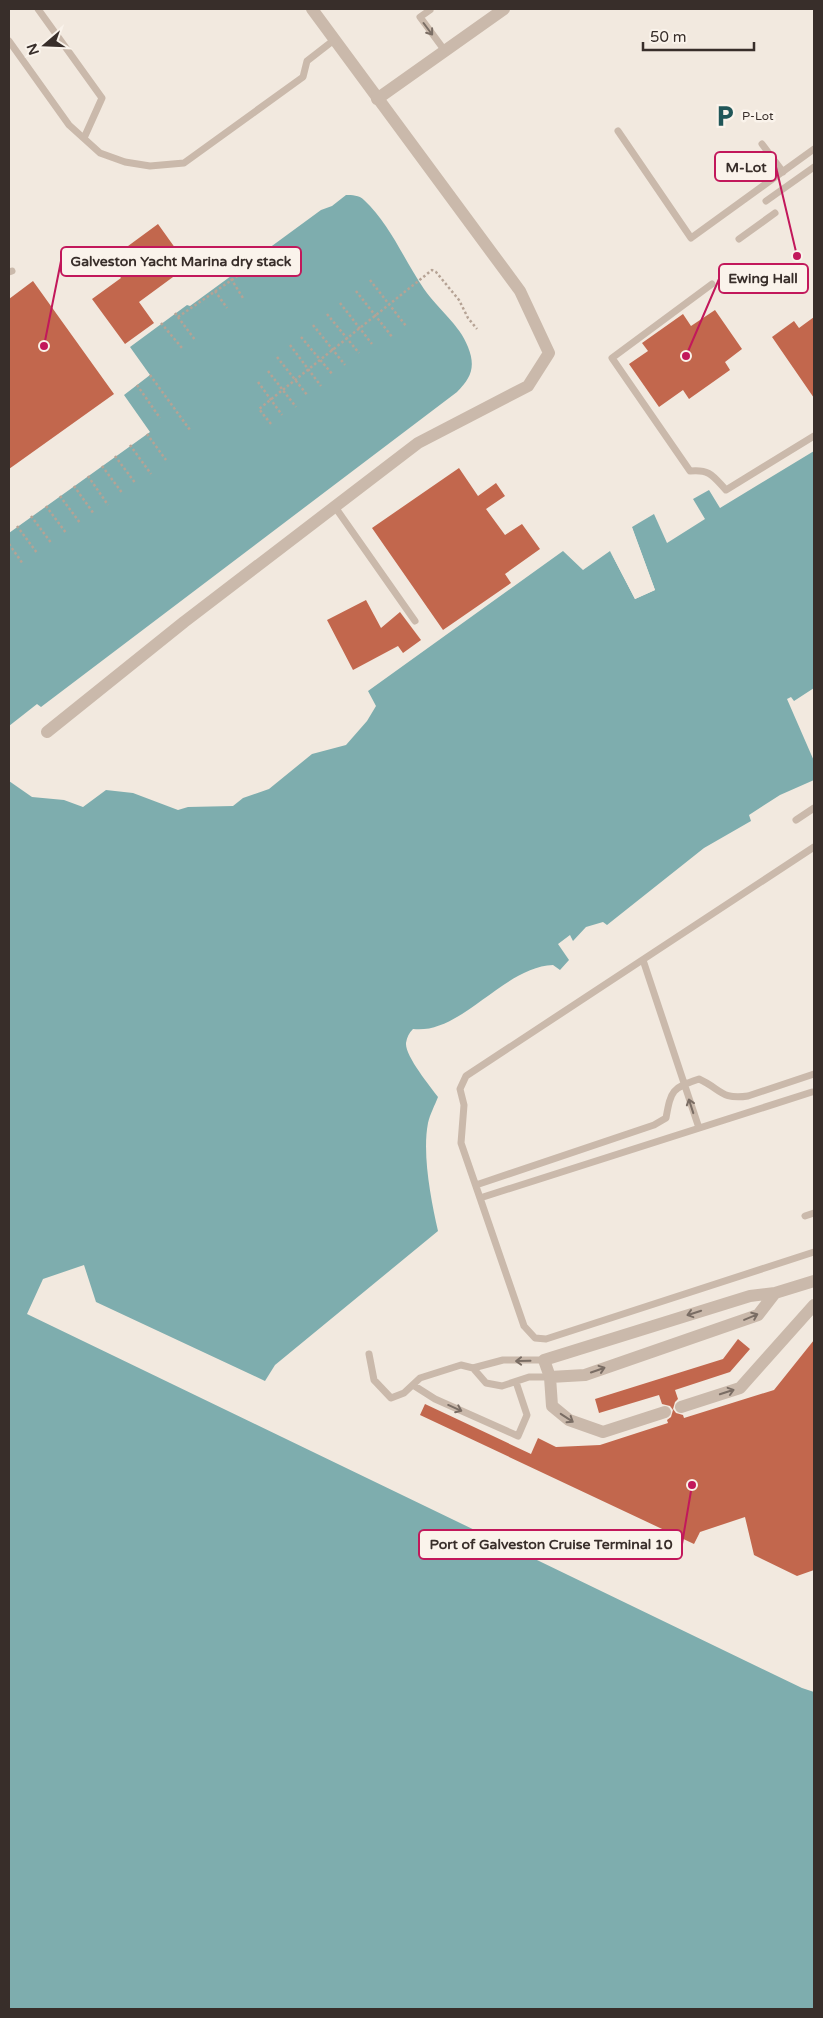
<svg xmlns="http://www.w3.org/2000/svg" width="823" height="2018" font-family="'Varela Round',sans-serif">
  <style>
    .water { fill: #7eadae }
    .pier { fill: #f2e9df }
    .building { fill: #c2674d }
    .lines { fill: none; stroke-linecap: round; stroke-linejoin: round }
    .path { stroke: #b6a395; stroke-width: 2.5; stroke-dasharray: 2.5 2.5; stroke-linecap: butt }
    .service { stroke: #cab9ab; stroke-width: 7 }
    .minor { stroke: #cab9ab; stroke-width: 12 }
    .tertiary { stroke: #cab9ab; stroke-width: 12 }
    .oneway { stroke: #7a6d64 }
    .labels { text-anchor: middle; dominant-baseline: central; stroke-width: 5; stroke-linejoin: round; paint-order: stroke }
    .poi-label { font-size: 12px; fill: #382e2a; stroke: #faf3eb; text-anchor: start }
    .leader { fill: none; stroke: #c2185b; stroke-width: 2 }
    .callout-dot { fill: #c2185b; stroke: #faf3eb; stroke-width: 2 }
    .callout { fill: #faf3eb; stroke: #c2185b; stroke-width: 2 }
    .callout-label { font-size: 14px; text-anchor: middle; font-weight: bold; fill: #382e2a }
  </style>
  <rect width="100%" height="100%" fill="#f2e9df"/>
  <path class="water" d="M346 195C352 195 359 195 364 200 390 224 404 260 424 289 437 308 460 325 468 347 476 367 471 378 457 392L41 707 37 704 9 726V533L150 432 124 395 150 375 130 347 187 305 190 306 321 210 332 206Z
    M814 451V688L794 701 791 697 787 699 814 761V780L780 795 749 815 751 821 704 848 607 925 603 922 586 927 573 941 570 935 558 944 569 960 560 970 553 965C503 967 461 1035 413 1029 409 1033 407 1037 406 1043 405 1056 430 1086 438 1097 435 1105 430 1114 428 1123 422 1154 431 1200 438 1231L275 1365 265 1381 96 1302 84 1265 43 1279 27 1314 802 1688 814 1692V2009H9V781L32 797 64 800 83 807 106 790 133 793 178 810 188 807 233 806 243 798 269 789 312 754 346 745 367 721 376 706 368 691 563 551 583 570 610 551 635 599 655 590 632 527 654 514 667 543 705 519 693 499 709 490 720 508Z"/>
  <path class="pier" d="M631 525 655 590 635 599 609 549 636 596 652 589 629 528Z"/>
  <path class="building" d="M158 224 188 266 139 302 154 323 125 344 92 299 121 278 109 260Z
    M33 281 114 394 9 469V299Z
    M715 310 742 349 725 362 730 370 689 399 683 390 659 407 629 364 648 351 642 343 683 314 691 326Z
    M814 317V398L772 337 794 321 799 328Z
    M459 468 478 496 496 483 505 496 486 509 505 535 522 524 540 549 505 574 511 583 443 630 372 528Z
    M366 600 381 628 400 612 421 640 403 653 398 646 353 670 327 620Z
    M738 1339 750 1349 730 1372 675 1390 678 1399 675 1402 673 1409 676 1413 683 1415 684 1418 774 1390 814 1340V1570L797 1576 754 1555 745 1517 700 1532 694 1544 420 1415 425 1404 531 1454 538 1438 556 1447 600 1445 668 1423 667 1420 671 1417 673 1410 670 1406 662 1404 659 1395 599 1413 595 1399 723 1359Z"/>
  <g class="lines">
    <path class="path" d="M223 266 243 298
      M370 280 406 326
      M215 291 227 308
      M356 291 393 338
      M340 303 372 344
      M175 313 195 340
      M327 314 359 353
      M178 317 252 266
      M161 323 182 348
      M313 325 345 365
      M301 337 333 375
      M290 345 321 386
      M277 357 308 396
      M268 371 296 407
      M150 375 190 430
      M258 382 282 415
      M137 385 160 418
      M271 424 259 409 432 270 436 272 459 300 468 318 477 329
      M147 434 166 460
      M130 445 151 474
      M115 456 136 484
      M102 466 123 494
      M88 476 108 505
      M74 486 94 514
      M60 496 80 523
      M46 506 66 533
      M31 516 52 544
      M17 526 37 553
      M9 544 23 564"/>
    <path class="service" d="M38 9 102 98 84 138
      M430 10 420 17 445 51
      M9 41 69 125 100 153 125 162 150 166 184 163 303 77 307 61 334 40
      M618 131 691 238 814 149
      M762 144 783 172
      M766 201 814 167
      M739 239 775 213
      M9 272 12 271
      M712 284 612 358 690 471C710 469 713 476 726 490L814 436
      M335 507 415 621
      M796 820 814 808
      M643 960 699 1128
      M812 1092 480 1198 524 1326 535 1338 546 1339 814 1252
      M476 1185 654 1125 666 1118C671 1090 672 1088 699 1079 721 1089 721 1100 748 1096L814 1074
      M480 1198 461 1143 464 1105 460 1089 466 1076 814 847
      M805 1216 814 1213
      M369 1354 374 1380 391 1398 404 1393 420 1378 461 1365 473 1368 503 1360H544
      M473 1368 486 1383 502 1386 529 1377H550
      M413 1385 435 1399 518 1436 527 1415 516 1382"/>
    <path class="minor" d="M47 732 184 622 418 443 528 386 549 353 520 291 312 9
      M550 1377 585 1375 758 1315 775 1293
      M681 1407 740 1388 814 1305
      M665 1412 603 1432 569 1420 552 1406 550 1377 544 1360 750 1296 775 1293 814 1281"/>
    <path class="tertiary" d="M377 99 504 9"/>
  </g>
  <defs><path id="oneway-shaft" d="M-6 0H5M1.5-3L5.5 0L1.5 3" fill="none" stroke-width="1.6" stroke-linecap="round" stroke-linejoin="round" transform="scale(1.25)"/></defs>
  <g class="oneway">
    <use href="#oneway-shaft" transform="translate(428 29) rotate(53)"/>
    <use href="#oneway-shaft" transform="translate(691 1106) rotate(-108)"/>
    <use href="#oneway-shaft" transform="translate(694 1313) rotate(162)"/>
    <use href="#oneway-shaft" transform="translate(751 1317) rotate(-23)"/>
    <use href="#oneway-shaft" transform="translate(523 1361) rotate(179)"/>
    <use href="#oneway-shaft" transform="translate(598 1370) rotate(-19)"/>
    <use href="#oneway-shaft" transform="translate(727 1392) rotate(-18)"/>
    <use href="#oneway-shaft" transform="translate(455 1408) rotate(24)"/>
    <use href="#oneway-shaft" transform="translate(567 1418) rotate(33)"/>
  </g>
  <defs>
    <symbol id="parking-bare" viewBox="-9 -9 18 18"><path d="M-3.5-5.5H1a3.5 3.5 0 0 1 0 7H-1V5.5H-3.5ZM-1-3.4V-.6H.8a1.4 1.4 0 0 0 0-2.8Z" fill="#205658" stroke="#faf3eb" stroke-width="2.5" paint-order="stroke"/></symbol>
  </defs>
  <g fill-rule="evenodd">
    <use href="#parking-bare" x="709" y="100" width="32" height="32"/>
  </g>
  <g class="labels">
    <g class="poi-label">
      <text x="742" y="116">P-Lot</text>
    </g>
  </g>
  <path class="leader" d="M797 256L776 167M44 346L61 261M686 356L719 279M692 1485L682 1544"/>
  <g class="callout-dot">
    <circle cx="797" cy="256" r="5"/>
    <circle cx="44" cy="346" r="5"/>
    <circle cx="686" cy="356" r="5"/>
    <circle cx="692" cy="1485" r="5"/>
  </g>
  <g class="callout">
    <rect x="715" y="152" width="61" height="29" rx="5"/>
    <rect x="61" y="247" width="240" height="29" rx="5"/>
    <rect x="719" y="264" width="89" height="29" rx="5"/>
    <rect x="419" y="1530" width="263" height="29" rx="5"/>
  </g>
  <g class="callout-label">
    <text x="746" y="172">M-Lot</text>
    <text x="181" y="266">Galveston Yacht Marina dry stack</text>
    <text x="763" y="283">Ewing Hall</text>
    <text x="551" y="1549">Port of Galveston Cruise Terminal 10</text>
  </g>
  <rect width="823" height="2018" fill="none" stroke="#382e2a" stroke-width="20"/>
  <g transform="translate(45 45) rotate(251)" stroke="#faf3eb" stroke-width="4" paint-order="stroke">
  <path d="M0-4L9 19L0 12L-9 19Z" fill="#382e2a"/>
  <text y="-8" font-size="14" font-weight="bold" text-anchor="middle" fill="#382e2a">N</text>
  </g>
  <path d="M643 42v8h111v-8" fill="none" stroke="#382e2a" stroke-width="2.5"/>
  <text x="650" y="42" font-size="15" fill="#382e2a" stroke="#faf3eb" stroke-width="4" paint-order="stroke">50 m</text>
</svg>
